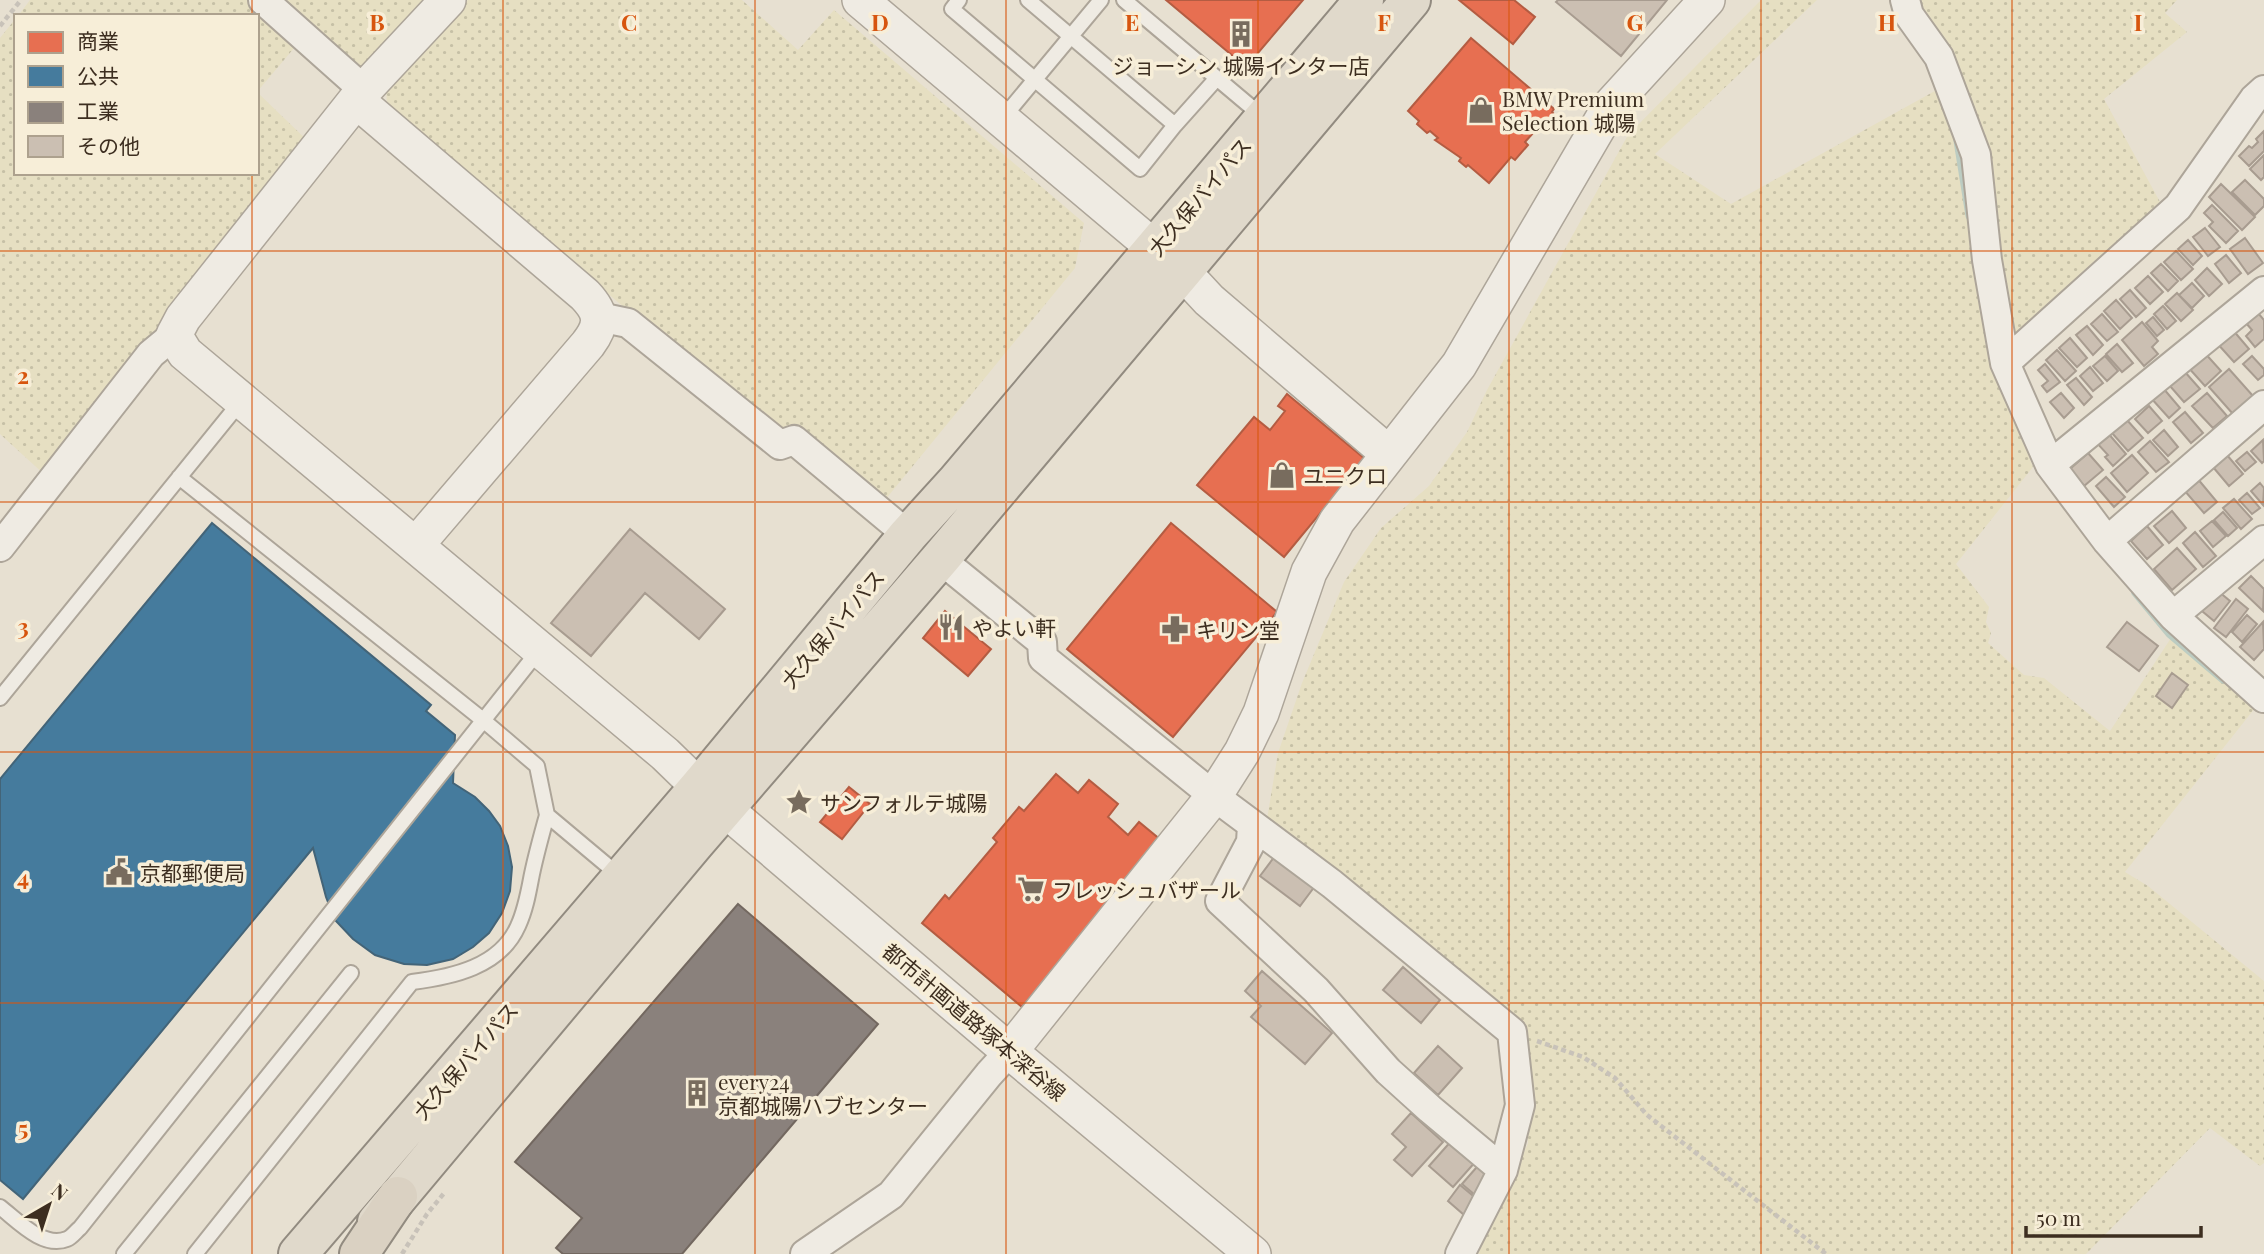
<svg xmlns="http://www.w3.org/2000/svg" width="2264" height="1254" font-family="'Playfair Display','Noto Sans JP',serif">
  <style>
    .farmland { fill: url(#farmland-dots) }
    .shops { fill: #e76f51; stroke: #b45c42; stroke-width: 2 }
    .public { fill: #457b9d; stroke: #436478; stroke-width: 2 }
    .industry { fill: #8a817c; stroke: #736860; stroke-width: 2 }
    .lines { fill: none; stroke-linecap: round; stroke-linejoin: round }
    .stream { stroke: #bcccc2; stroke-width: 7 }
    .building { fill: #cbbfb2; stroke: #a89c90; stroke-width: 2 }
    .service-casing { stroke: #ada599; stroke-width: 18 }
    .minor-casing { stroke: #ada599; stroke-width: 32 }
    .tertiary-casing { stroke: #ada599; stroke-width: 38 }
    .trunk-casing { stroke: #928b80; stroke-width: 42 }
    .motorway-casing { stroke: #928b80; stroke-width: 42 }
    .path { stroke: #c8c2b9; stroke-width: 4.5; stroke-dasharray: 5 3.5; stroke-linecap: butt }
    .service { stroke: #efebe3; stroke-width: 14 }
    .minor { stroke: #efebe3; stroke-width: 28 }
    .tertiary { stroke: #efebe3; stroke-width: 35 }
    .trunk { stroke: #e0d9cb; stroke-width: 38 }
    .motorway { stroke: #dad1c2; stroke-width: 38 }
    .grid { fill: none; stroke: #d7550e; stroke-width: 2; stroke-opacity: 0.55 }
    .labels { text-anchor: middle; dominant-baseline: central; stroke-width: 7; stroke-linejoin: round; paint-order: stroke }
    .poi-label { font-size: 21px; fill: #3d2e20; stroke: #f7eed8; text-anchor: start }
    .street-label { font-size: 21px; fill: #3d2e20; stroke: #f7eed8 }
    .grid-label { font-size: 23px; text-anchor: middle; font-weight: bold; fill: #d7550e; stroke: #f7eed8; stroke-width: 7; stroke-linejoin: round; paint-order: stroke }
  </style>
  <defs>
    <pattern id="farmland-dots" width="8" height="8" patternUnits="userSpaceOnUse" patternTransform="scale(1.75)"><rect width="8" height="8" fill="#e6dfc2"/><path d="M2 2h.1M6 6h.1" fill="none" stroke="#c6c0a6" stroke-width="1.8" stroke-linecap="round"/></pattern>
  </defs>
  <rect width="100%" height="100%" fill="#e7e0d1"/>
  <path class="farmland" d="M30 0H254L300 41 257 92V16H18Z
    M274 0H429L358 75Z
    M468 0H742L798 50 834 10 1084 223 1075 268 885 500 787 429 752 416 387 106 386 87Z
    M1761 0H1817L1655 154 1731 204 1960 77 1912 0H2177L2165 13 2187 32 2104 99 2166 213 1993 365 2033 467 1956 564 1989 607 1986 622 1991 633 1988 643 2024 675 2044 678 2110 731 2171 638 2255 708 2125 872 2148 886 2264 981V1163L2260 1166 2210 1128 2086 1254H1478L1528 1143 1524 1058 1266 825 1278 753 1302 683 1344 582 1381 528 1429 486 1467 432 1487 390 1628 135Z
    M16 18V173H257V92L312 145 46 476 0 434V38Z"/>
  <path class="shops" d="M1166 0H1303L1246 67Z
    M1459 0H1514L1535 17 1513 44Z
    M1471 38 1554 109 1552 112 1554 114 1545 125 1542 123 1525 142 1528 145 1515 160 1511 157 1489 183 1468 165 1466 167 1459 161 1461 158 1435 140 1438 138 1430 131 1427 133 1417 124 1419 121 1408 111Z
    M1287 394 1365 459 1284 557 1197 485 1254 417 1270 430 1285 411 1278 406Z
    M1171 523 1277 612 1173 737 1067 649Z
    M945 611 991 649 968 676 923 638Z
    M1056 774 1078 793 1089 780 1118 804 1108 817 1128 835 1139 822 1162 841 1022 1007 922 923 945 895 949 899 997 842 993 838 1019 807 1024 811Z
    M849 787 870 804 842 839 820 822Z"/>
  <path class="public" d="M212 523 431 705 426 711 455 735 453 783 475 797 489 811 500 826 508 846 512 867 510 891 502 913 489 933 473 947 453 959 427 965 404 964 375 955 353 939 335 920 326 897 313 848 23 1199 0 1180V779Z"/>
  <path class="industry" d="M738 904 878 1024 682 1254H563L556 1248 582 1218 515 1162Z"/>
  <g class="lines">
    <path class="stream" d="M1957 141 1969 216
      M2135 593 2169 634 2223 680"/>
  </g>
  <path class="building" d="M1558 0H1667L1621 56 1556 2Z
    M2264 131V151L2249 166 2239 156 2249 146 2252 148 2258 142 2256 139Z
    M2264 155V177L2261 180 2250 169Z
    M2245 180 2264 199V206L2255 215 2232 192Z
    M2221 184 2255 217 2242 230 2209 197Z
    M2212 205 2238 231 2226 243 2209 226 2213 222 2204 213Z
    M2205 228 2220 247 2208 256 2193 237Z
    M2245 238 2263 263 2248 274 2230 249Z
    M2188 240 2202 256 2193 265 2178 249Z
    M2176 251 2193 269 2181 280 2164 262Z
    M2226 255 2241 273 2229 283 2215 264Z
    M2161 264 2178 281 2168 291 2151 273Z
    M2207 268 2222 284 2209 296 2195 280Z
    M2148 276 2163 292 2150 304 2135 288Z
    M2192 283 2204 296 2192 308 2179 295Z
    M2130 290 2146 308 2136 317 2120 299Z
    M2177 293 2193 310 2181 321 2165 304Z
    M2116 300 2132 318 2120 329 2104 311Z
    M2163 306 2176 321 2167 329 2154 314Z
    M2258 313 2264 320V339L2255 347 2246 336 2252 330 2246 323Z
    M2102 314 2118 332 2107 341 2091 324Z
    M2153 317 2164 330 2157 336 2146 323Z
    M2142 322 2158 341 2152 347 2158 354 2144 366 2122 340Z
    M2087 326 2103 345 2093 355 2076 335Z
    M2232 329 2249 349 2234 362 2216 342Z
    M2070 338 2087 358 2077 367 2059 348Z
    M2117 344 2133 363 2122 372 2106 354Z
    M2057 350 2076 371 2065 381 2046 360Z
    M2203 351 2221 371 2205 386 2187 366Z
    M2105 356 2118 371 2107 381 2093 366Z
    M2252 356 2264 369V375L2258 380 2243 364Z
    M2045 364 2060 382 2047 392 2042 386 2048 381 2038 370Z
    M2090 367 2103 383 2093 391 2080 376Z
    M2229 369 2253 396 2233 414 2209 387Z
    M2185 372 2200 389 2184 402 2170 386Z
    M2076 378 2092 397 2084 405 2067 385Z
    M2163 388 2180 408 2169 418 2151 398Z
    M2061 393 2074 408 2064 418 2050 402Z
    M2207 393 2227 416 2213 428 2192 406Z
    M2149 406 2162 421 2148 433 2135 419Z
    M2185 412 2203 433 2191 443 2173 422Z
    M2127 420 2143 438 2128 451 2112 433Z
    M2164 430 2178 447 2168 456 2153 440Z
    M2107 432 2126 454 2113 466 2105 457 2108 455 2095 441Z
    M2263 440 2264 461 2262 463 2251 451Z
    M2150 441 2169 462 2156 472 2138 452Z
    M2247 452 2256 462 2245 471 2236 461Z
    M2088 453 2103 470 2084 486 2070 469Z
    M2132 455 2148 473 2127 492 2111 473Z
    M2227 455 2243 474 2229 486 2213 467Z
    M2106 477 2125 497 2114 507 2096 486Z
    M2197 478 2217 502 2204 513 2184 490Z
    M2260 483 2264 488 2263 505 2251 491Z
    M2247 493 2260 508 2252 514 2239 500Z
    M2234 499 2252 519 2241 529 2223 508Z
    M2172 511 2186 528 2169 543 2154 526Z
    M2223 512 2237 528 2228 536 2214 520Z
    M2212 521 2226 536 2213 547 2200 531Z
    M2147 526 2163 545 2147 559 2131 541Z
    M630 529 725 609 699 639 645 593 591 656 551 623Z
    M2195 532 2216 556 2203 567 2183 543Z
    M2177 548 2196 569 2172 590 2154 569Z
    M2251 576 2264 589 2263 611 2239 588Z
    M2218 591 2230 601 2214 621 2202 611Z
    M2236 599 2248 609 2226 637 2214 628Z
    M2247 615 2257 624 2242 642 2232 632Z
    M2127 622 2158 646 2139 671 2107 647Z
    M2263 622 2264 649 2254 660 2240 647Z
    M2172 673 2188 685 2172 708 2156 696Z
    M1278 852 1318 882 1300 906 1260 876Z
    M1403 967 1440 1000 1421 1023 1383 990Z
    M1262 971 1332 1033 1305 1064 1251 1017 1261 1006 1245 991Z
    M1438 1046 1462 1068 1438 1095 1414 1073Z
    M1411 1113 1443 1142 1412 1176 1394 1160 1406 1147 1392 1134Z
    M1453 1139 1477 1160 1453 1187 1429 1166Z
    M1483 1160 1495 1170 1481 1200 1462 1184Z
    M1460 1185 1484 1205 1471 1221 1448 1201Z"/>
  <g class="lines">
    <defs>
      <path id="service" d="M959 0 952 9 1140 169 1175 125
        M1028 0 1175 125 1217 78
        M1124 0 1263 117
        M1002 119 1101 0
        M179 477 483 720 537 766 547 815 621 877
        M0 698 242 400
        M0 1207C17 1220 43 1249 67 1239 72 1237 76 1231 80 1228L540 649
        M124 1254 351 973
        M195 1254 412 982C452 977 500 967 518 926 525 911 528 895 531 879 535 858 541 837 547 815"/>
      <path id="minor" d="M263 0 364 90
        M1905 0 1909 15 1939 57 1976 155 1987 260 2005 363 2050 465 2107 541 2173 616 2264 698
        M599 317 628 323 780 445 794 440 908 535
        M2005 363 2178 207 2254 99 2264 90
        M2050 465 2264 291
        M2107 541 2264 405
        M0 547 151 354 174 335
        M940 559 1042 642 1043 658 1214 796 1332 884 1512 1032 1520 1105 1503 1170 1460 1254
        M2173 616 2264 540
        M1252 825 1251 842 1220 901 1316 990 1388 1071 1430 1109 1503 1170
        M805 1254 891 1195 989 1074 1010 1051"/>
      <path id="tertiary" d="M448 0 364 90 183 318 174 335 185 353 665 754 699 787 996 1040 1253 1254
        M860 0 1183 272 1209 300 1389 454
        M356 100 585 295C602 313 603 324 588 344L416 545
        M1010 1051 1214 796 1242 752 1261 713 1309 572 1337 521 1459 365 1611 105 1707 0"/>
      <path id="trunk" d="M377 1222 694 844 940 559 1411 0
        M298 1254 699 787 908 535 957 481 1364 0"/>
      <path id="motorway" d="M359 1254 398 1196"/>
    </defs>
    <use href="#service" class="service-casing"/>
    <use href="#minor" class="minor-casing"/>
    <use href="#tertiary" class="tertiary-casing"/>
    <use href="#trunk" class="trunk-casing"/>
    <use href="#motorway" class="motorway-casing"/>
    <path class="path" d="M0 26 21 0
      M1537 1041 1583 1057 1615 1078 1647 1115 1826 1254
      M402 1254 427 1214 445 1192"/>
    <use href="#service" class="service"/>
    <use href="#minor" class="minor"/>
    <use href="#tertiary" class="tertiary"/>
    <use href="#trunk" class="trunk"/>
    <use href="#motorway" class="motorway"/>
  </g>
  <path class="grid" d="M252 0V16M503 0V1254M755 0V1254M1006 0V1254M1258 0V1254M1509 0V1254M1761 0V1254M2012 0V1254M252 173V1254M0 251H2264M0 502H2264M0 752H2264M0 1003H2264"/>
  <defs>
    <symbol id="building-bare" viewBox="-9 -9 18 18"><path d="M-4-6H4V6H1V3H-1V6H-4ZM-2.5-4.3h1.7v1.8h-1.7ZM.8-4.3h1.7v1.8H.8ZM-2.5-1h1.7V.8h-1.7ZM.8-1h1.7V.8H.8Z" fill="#786c5e" stroke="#f7eed8" stroke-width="2.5" paint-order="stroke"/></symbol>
    <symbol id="shop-bare" viewBox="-9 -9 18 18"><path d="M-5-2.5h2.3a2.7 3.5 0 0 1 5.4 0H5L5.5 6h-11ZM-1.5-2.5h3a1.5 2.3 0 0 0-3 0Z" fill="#786c5e" stroke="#f7eed8" stroke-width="2.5" paint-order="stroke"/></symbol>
    <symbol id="restaurant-bare" viewBox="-9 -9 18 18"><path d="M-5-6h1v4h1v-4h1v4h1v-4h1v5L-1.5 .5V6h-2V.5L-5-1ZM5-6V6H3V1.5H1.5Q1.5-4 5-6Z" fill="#786c5e" stroke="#f7eed8" stroke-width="2.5" paint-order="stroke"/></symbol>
    <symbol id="pharmacy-bare" viewBox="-9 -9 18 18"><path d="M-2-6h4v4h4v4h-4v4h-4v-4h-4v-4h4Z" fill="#786c5e" stroke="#f7eed8" stroke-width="2.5" paint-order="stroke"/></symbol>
    <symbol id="sight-bare" viewBox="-9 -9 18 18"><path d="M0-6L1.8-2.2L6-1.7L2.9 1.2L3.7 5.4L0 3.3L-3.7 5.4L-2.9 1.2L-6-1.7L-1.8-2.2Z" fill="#786c5e" stroke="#f7eed8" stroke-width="2.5" paint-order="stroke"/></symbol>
    <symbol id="civic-bare" viewBox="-9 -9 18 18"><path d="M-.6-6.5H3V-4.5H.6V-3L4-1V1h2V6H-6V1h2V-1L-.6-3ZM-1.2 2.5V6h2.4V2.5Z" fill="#786c5e" stroke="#f7eed8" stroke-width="2.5" paint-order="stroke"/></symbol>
    <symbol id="supermarket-bare" viewBox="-9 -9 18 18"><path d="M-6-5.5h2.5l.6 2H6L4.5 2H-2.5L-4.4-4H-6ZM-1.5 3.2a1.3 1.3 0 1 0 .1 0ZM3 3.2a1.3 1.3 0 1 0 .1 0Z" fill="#786c5e" stroke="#f7eed8" stroke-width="2.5" paint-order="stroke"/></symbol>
  </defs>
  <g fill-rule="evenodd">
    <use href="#building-bare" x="1222" y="15" width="38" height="38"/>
    <use href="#shop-bare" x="1462" y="91" width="38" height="38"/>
    <use href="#shop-bare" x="1263" y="456" width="38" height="38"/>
    <use href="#restaurant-bare" x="932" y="608" width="38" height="38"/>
    <use href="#pharmacy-bare" x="1156" y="610" width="38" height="38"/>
    <use href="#sight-bare" x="780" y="783" width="38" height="38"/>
    <use href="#civic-bare" x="100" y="853" width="38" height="38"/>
    <use href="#supermarket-bare" x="1012" y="870" width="38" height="38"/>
    <use href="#building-bare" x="678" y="1074" width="38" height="38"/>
  </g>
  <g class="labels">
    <g class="poi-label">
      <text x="1241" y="65" text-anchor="middle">ジョーシン 城陽インター店</text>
      <text x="1502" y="98">BMW Premium<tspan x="1502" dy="24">Selection 城陽</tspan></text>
      <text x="1303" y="475">ユニクロ</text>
      <text x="972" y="627">やよい軒</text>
      <text x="1196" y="629">キリン堂</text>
      <text x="820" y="802">サンフォルテ城陽</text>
      <text x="140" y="872">京都郵便局</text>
      <text x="1052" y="889">フレッシュバザール</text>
      <text x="718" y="1081">every24<tspan x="718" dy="24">京都城陽ハブセンター</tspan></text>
    </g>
    <g class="street-label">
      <text transform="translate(1199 196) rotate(-50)">大久保バイパス</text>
      <text transform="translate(832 628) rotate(-50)">大久保バイパス</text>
      <text transform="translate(975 1021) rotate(40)">都市計画道路塚本深谷線</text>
      <text transform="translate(465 1060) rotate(-49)">大久保バイパス</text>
    </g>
  </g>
  <g class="grid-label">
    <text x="377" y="31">B</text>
    <text x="629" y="31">C</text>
    <text x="880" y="31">D</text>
    <text x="1132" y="31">E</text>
    <text x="1384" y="31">F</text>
    <text x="1635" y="31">G</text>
    <text x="1887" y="31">H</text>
    <text x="2138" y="31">I</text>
    <text x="23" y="384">2</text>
    <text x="23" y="635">3</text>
    <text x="23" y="886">4</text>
    <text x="23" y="1137">5</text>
  </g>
  <rect x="14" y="14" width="245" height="161" fill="#f7eed8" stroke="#ada18e" stroke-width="2"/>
  <rect x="28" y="32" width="35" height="21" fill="#e76f51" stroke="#ada18e" stroke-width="2"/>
  <text x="77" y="49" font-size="21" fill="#3d2e20">商業</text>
  <rect x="28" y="66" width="35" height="21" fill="#457b9d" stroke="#ada18e" stroke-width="2"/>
  <text x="77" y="84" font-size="21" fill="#3d2e20">公共</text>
  <rect x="28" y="102" width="35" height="21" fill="#8a817c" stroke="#ada18e" stroke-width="2"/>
  <text x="77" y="119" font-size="21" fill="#3d2e20">工業</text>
  <rect x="28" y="136" width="35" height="21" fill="#cbbfb2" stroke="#ada18e" stroke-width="2"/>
  <text x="77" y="154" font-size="21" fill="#3d2e20">その他</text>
  <g transform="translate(49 1205) rotate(39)" stroke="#f7eed8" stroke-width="5" paint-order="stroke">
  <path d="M0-5L12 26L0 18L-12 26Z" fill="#3d2e20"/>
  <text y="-10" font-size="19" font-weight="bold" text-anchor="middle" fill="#3d2e20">N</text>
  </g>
  <path d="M2026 1226v10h175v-10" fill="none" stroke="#3d2e20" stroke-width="3.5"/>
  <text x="2036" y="1226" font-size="21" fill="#3d2e20" stroke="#f7eed8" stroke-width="5" paint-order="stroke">50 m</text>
</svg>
